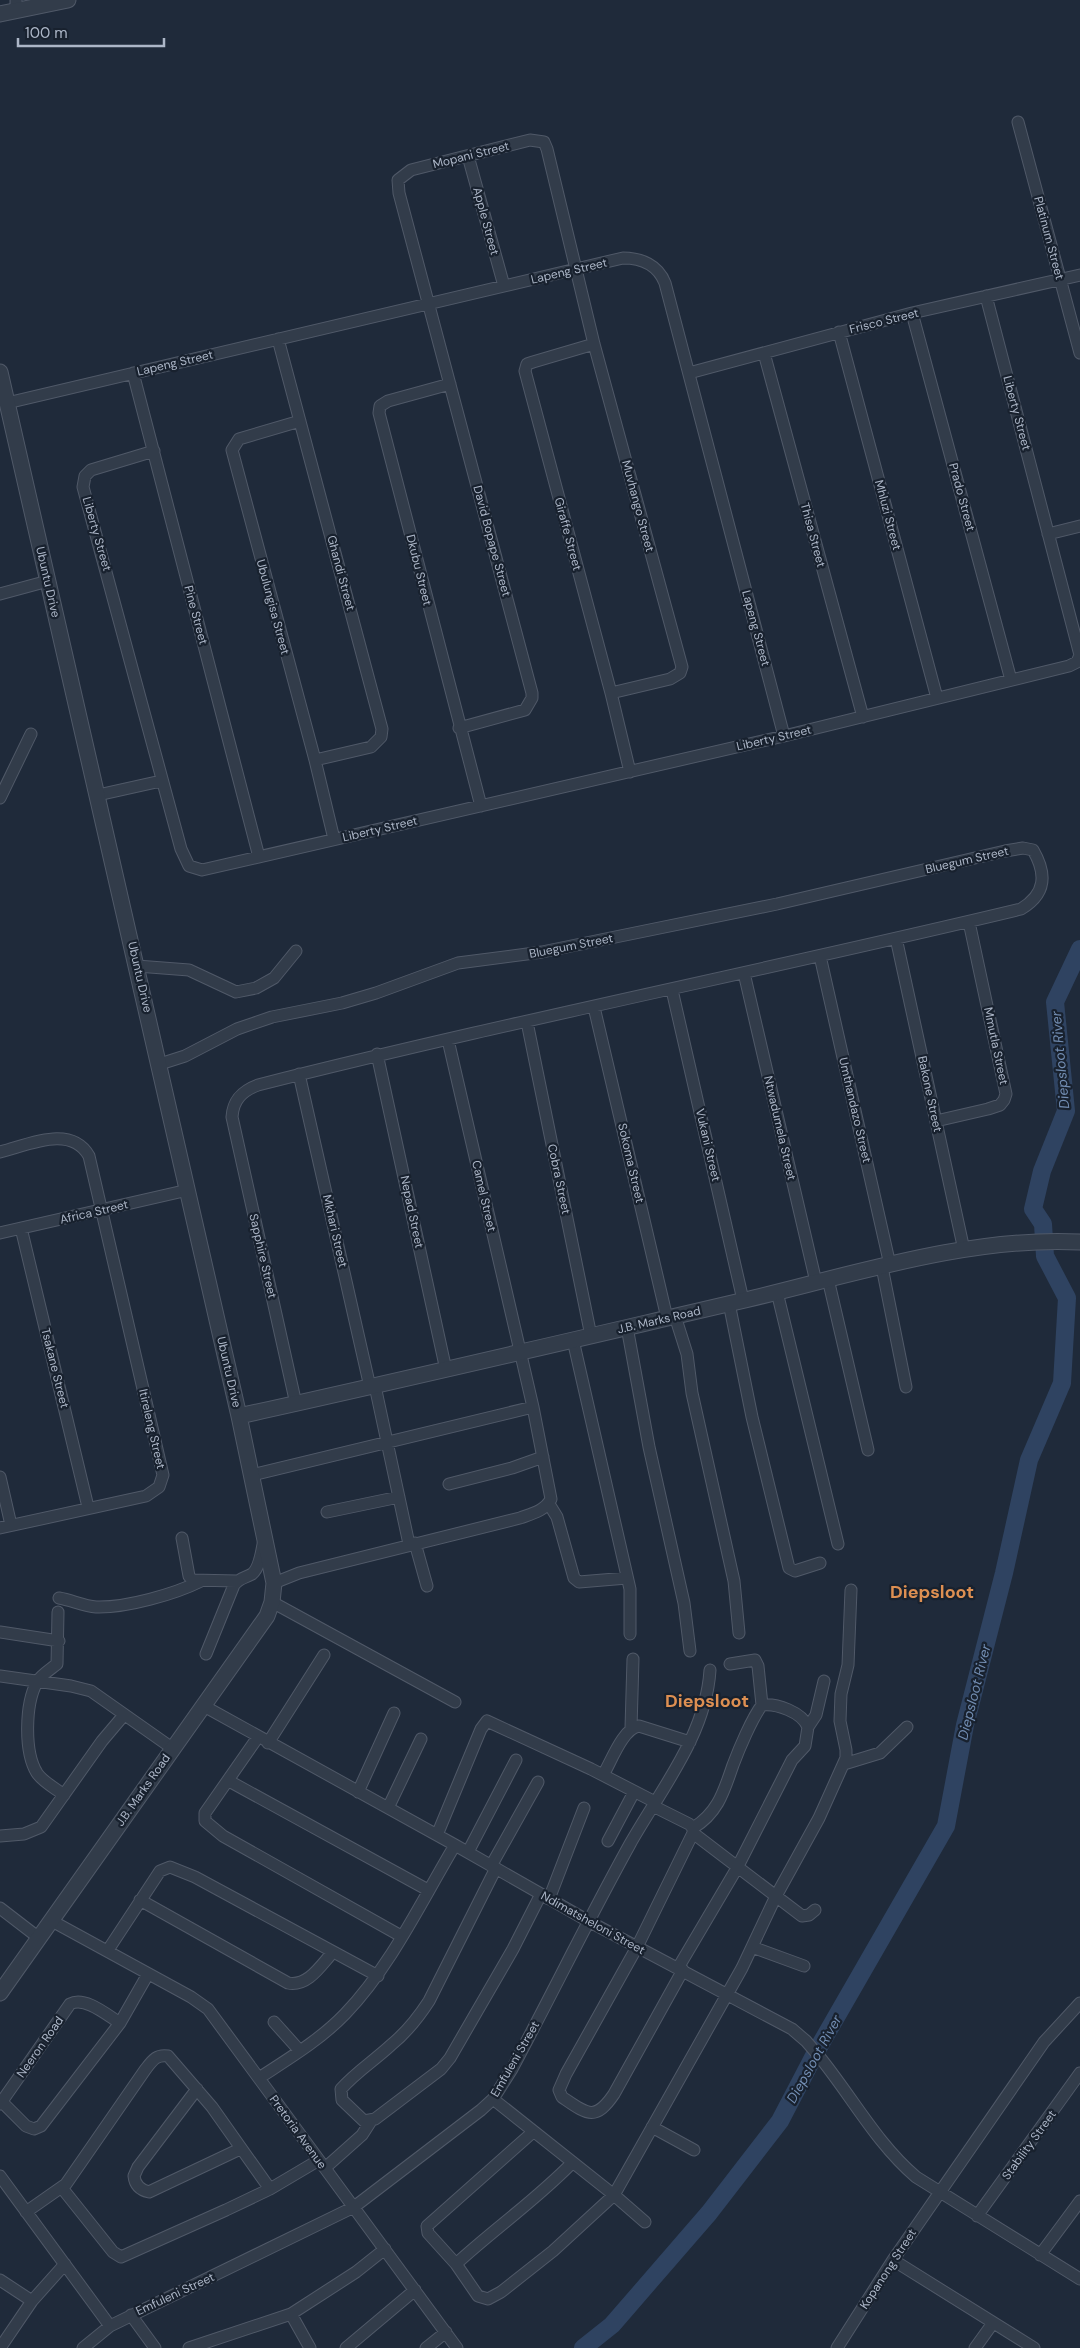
<svg xmlns="http://www.w3.org/2000/svg" width="1080" height="2348" font-family="'DM Sans',sans-serif">
  <style>
    .lines { fill: none; stroke-linecap: round; stroke-linejoin: round }
    .river { stroke: #2f4361; stroke-width: 18 }
    .minor-casing { stroke: #505968; stroke-width: 13 }
    .tertiary-casing { stroke: #505968; stroke-width: 17 }
    .minor { stroke: #323c4a; stroke-width: 11 }
    .tertiary { stroke: #323c4a; stroke-width: 15 }
    .labels { text-anchor: middle; dominant-baseline: central; stroke-width: 4.5; stroke-linejoin: round; paint-order: stroke }
    .street-label { font-size: 12px; fill: #acb6c7; stroke: #18212e }
    .water-label { font-size: 14px; font-style: italic; fill: #728db2; stroke: #18212e }
    .district-label { font-size: 18px; font-weight: bold; fill: #dd8f52; stroke: #18212e }
  </style>
  <rect width="100%" height="100%" fill="#1f2a3a"/>
  <g class="lines">
    <path class="river" d="M583 2348 612 2325 709 2213 780 2121 816 2052 946 1826 965 1725 1004 1573 1029 1460 1062 1383 1067 1298 1045 1256 1043 1224 1033 1209 1042 1171 1066 1111 1055 1002 1080 949"/>
    <defs>
      <path id="minor" d="M16 10V0
        M1018 122 1080 353
        M468 156 504 286
        M912 313 1011 680
        M839 332 937 698
        M278 339 382 729 381 737 371 747 315 760
        M594 344 533 362 527 364 525 371 611 693 630 772
        M764 353 863 717
        M133 373 259 857
        M689 373 912 313 1080 275
        M450 384 388 401 380 406 379 413 481 806
        M7 403 623 258C641 258 658 265 665 283L784 736
        M300 421 239 439 232 450 315 760 334 839
        M154 451 91 470 85 476 83 487 181 849 189 866 202 870 784 736 1069 666 1077 662 1080 655 986 296
        M1048 534 1080 526
        M0 594 48 581
        M459 728 525 710 532 698V693L399 193 398 180 411 170 530 140 544 142 547 149 594 344 682 667 680 673 670 679 611 693
        M98 795 161 781
        M0 798 31 734
        M896 938 964 1250
        M820 956 890 1265
        M137 966 189 970 236 992 256 988 274 978 296 951
        M744 973 816 1282
        M672 990 743 1300
        M594 1007 667 1318
        M527 1022 591 1336
        M377 1054 446 1370
        M160 1064 185 1056 237 1029 272 1017 342 1003 376 993 458 963 542 952 777 904 1005 851 1023 848 1033 850C1047 874 1046 894 1021 909 767 970 511 1021 258 1085 242 1091 233 1100 232 1117L296 1404
        M299 1074 370 1387
        M936 1121 988 1109 1000 1105 1004 1100 1006 1094 969 922
        M0 1152C28 1145 71 1124 89 1156L163 1475 159 1487 146 1496 0 1528
        M21 1228 88 1507
        M0 1233 188 1190
        M882 1267 906 1387
        M828 1279 868 1450
        M777 1292 838 1544
        M729 1303 752 1417 789 1568 795 1571 820 1563
        M675 1316 687 1354 692 1393 734 1581 739 1633
        M627 1327 649 1447 684 1603 690 1651
        M573 1340 630 1589V1634
        M375 1386 409 1544
        M252 1475 533 1407
        M0 1477 11 1525
        M449 1484 512 1468 543 1457
        M549 1504 557 1517 574 1578 579 1582 627 1578
        M327 1512 399 1497
        M182 1538 189 1576 192 1580 237 1581
        M415 1543 427 1586
        M274 1583 299 1573 520 1518C531 1514 545 1511 551 1499L533 1407 448 1040
        M59 1598C71 1600 84 1606 96 1607 126 1608 175 1594 201 1581
        M272 1602 455 1702
        M58 1612 57 1664C51 1669 41 1675 37 1682 25 1704 24 1752 37 1773 43 1782 55 1788 64 1795
        M0 1632 59 1641
        M206 1654 234 1585C239 1578 245 1578 252 1574 260 1568 262 1549 264 1539
        M730 1664 755 1660 758 1666 762 1705
        M0 1676 71 1686 91 1691 172 1748
        M202 1705 455 1845 590 1922 792 2029 806 2041 818 2055C851 2095 876 2143 916 2177L1080 2279
        M808 1727 816 1715 824 1681
        M631 1728 633 1659
        M258 1737 205 1813V1821L223 1836 401 1936
        M268 1743 324 1655
        M844 1764 880 1753 907 1727
        M603 1775C611 1762 623 1728 639 1726L690 1742
        M229 1781 428 1890
        M358 1792 394 1713
        M653 1806 689 1824 693 1828V1833L637 1947 566 2074 559 2090 562 2097C587 2114 595 2122 614 2094L683 1970
        M388 1808 421 1739
        M693 1833 802 1916 809 1915 815 1910
        M437 1835 481 1729 487 1721 591 1769 655 1802
        M0 1836 24 1834 41 1827 102 1741 124 1715
        M608 1841 634 1792
        M468 1852 516 1760
        M491 1866 538 1782
        M496 1868 429 2001C418 2018 407 2032 391 2045 375 2060 356 2072 341 2089L342 2100 364 2121 375 2119 441 2069 450 2058 513 1949 541 1894
        M549 1899 584 1808
        M140 1900 288 1983C308 1987 321 1965 333 1952
        M0 1908 39 1938
        M52 1921 191 1997 208 2009 457 2348
        M752 1947 804 1966
        M108 1950 160 1871 170 1867 195 1877 378 1976
        M678 1968 737 1868 792 1760 805 1746 808 1727C802 1712 776 1703 762 1705 752 1718 739 1749 733 1765 724 1791 718 1813 693 1828
        M274 2022 300 2051
        M259 2078C288 2059 320 2040 345 2014 391 1966 421 1902 455 1845
        M197 2089 138 2167 134 2176C135 2185 140 2190 149 2192L240 2149
        M493 2099 614 2195 645 2222
        M2 2102 26 2126 34 2129 41 2126 120 2023 148 1974
        M0 2104 70 2004C85 1996 107 2015 120 2023
        M652 2127 694 2150
        M533 2132 427 2226 428 2233 456 2264 478 2296 488 2299 501 2292 553 2251 614 2195 742 1968 776 1896 819 1818 846 1758V1750L840 1721 841 1694 848 1665 851 1590
        M325 2168 362 2135 371 2121
        M0 2176 110 2326
        M62 2188 113 2252 121 2257 226 2210 270 2189 319 2160
        M26 2212 66 2184 145 2070C152 2061 156 2054 168 2056L212 2107 270 2189
        M977 2216 1080 2073
        M1040 2255 1080 2201
        M893 2260 1034 2348
        M456 2264C494 2229 536 2200 572 2163
        M0 2280 32 2301
        M291 2314 310 2348
        M131 2315 155 2348
        M0 2348 32 2301 65 2264
        M83 2348 110 2326 354 2207 481 2110 493 2099 512 2069C552 1994 589 1918 630 1844 661 1789 706 1735 710 1670
        M189 2348 291 2314 356 2272 385 2249
        M346 2348 415 2290
        M426 2348 446 2332
        M837 2348 893 2260 1044 2042 1080 2003
        M975 2348 993 2323"/>
      <path id="tertiary" d="M0 14 68 0
        M0 372 239 1416 274 1583 272 1602 267 1616 0 1993
        M239 1416C408 1379 577 1339 745 1300 851 1275 971 1236 1080 1242"/>
    </defs>
    <use href="#minor" class="minor-casing"/>
    <use href="#tertiary" class="tertiary-casing"/>
    <use href="#minor" class="minor"/>
    <use href="#tertiary" class="tertiary"/>
  </g>
  <g class="labels">
    <g class="street-label">
      <text transform="translate(471 155) rotate(-14)">Mopani Street</text>
      <text transform="translate(486 221) rotate(75)">Apple Street</text>
      <text transform="translate(1049 238) rotate(75)">Platinum Street</text>
      <text transform="translate(569 271) rotate(-13)">Lapeng Street</text>
      <text transform="translate(884 321) rotate(-14)">Frisco Street</text>
      <text transform="translate(175 363) rotate(-13)">Lapeng Street</text>
      <text transform="translate(1017 413) rotate(75)">Liberty Street</text>
      <text transform="translate(962 497) rotate(75)">Prado Street</text>
      <text transform="translate(638 506) rotate(75)">Muvhango Street</text>
      <text transform="translate(888 515) rotate(75)">Mhluzi Street</text>
      <text transform="translate(97 534) rotate(74)">Liberty Street</text>
      <text transform="translate(568 534) rotate(75)">Giraffe Street</text>
      <text transform="translate(813 535) rotate(75)">Thisa Street</text>
      <text transform="translate(492 541) rotate(75)">David Bopape Street</text>
      <text transform="translate(419 570) rotate(76)">Dkubu Street</text>
      <text transform="translate(341 573) rotate(75)">Ghandi Street</text>
      <text transform="translate(48 582) rotate(77)">Ubuntu Drive</text>
      <text transform="translate(273 607) rotate(75)">Ubulungisa Street</text>
      <text transform="translate(196 615) rotate(75)">Pine Street</text>
      <text transform="translate(756 628) rotate(75)">Lapeng Street</text>
      <text transform="translate(774 738) rotate(-13)">Liberty Street</text>
      <text transform="translate(380 829) rotate(-13)">Liberty Street</text>
      <text transform="translate(967 860) rotate(-13)">Bluegum Street</text>
      <text transform="translate(571 946) rotate(-11)">Bluegum Street</text>
      <text transform="translate(140 977) rotate(77)">Ubuntu Drive</text>
      <text transform="translate(996 1046) rotate(78)">Mmutla Street</text>
      <text transform="translate(930 1094) rotate(78)">Bakone Street</text>
      <text transform="translate(855 1110) rotate(77)">Umthandazo Street</text>
      <text transform="translate(780 1128) rotate(77)">Ntwadumela Street</text>
      <text transform="translate(708 1145) rotate(77)">Vukani Street</text>
      <text transform="translate(631 1163) rotate(77)">Sokoma Street</text>
      <text transform="translate(559 1179) rotate(78)">Cobra Street</text>
      <text transform="translate(484 1196) rotate(77)">Camel Street</text>
      <text transform="translate(94 1212) rotate(-13)">Africa Street</text>
      <text transform="translate(412 1212) rotate(78)">Nepad Street</text>
      <text transform="translate(335 1231) rotate(77)">Mkhari Street</text>
      <text transform="translate(263 1256) rotate(77)">Sapphire Street</text>
      <text transform="translate(659 1320) rotate(-13)">J.B. Marks Road</text>
      <text transform="translate(55 1368) rotate(76)">Tsakane Street</text>
      <text transform="translate(229 1372) rotate(77)">Ubuntu Drive</text>
      <text transform="translate(152 1429) rotate(77)">Itireleng Street</text>
      <text transform="translate(143 1790) rotate(-55)">J.B. Marks Road</text>
      <text transform="translate(593 1923) rotate(29)">Ndimatsheloni Street</text>
      <text transform="translate(40 2047) rotate(-55)">Neeron Road</text>
      <text transform="translate(515 2059) rotate(-60)">Emfuleni Street</text>
      <text transform="translate(298 2132) rotate(54)">Pretoria Avenue</text>
      <text transform="translate(1029 2145) rotate(-54)">Stability Street</text>
      <text transform="translate(888 2269) rotate(-57)">Kopanong Street</text>
      <text transform="translate(175 2294) rotate(-25)">Emfuleni Street</text>
    </g>
    <g class="water-label">
      <text transform="translate(1060 1060) rotate(-95)">Diepsloot River</text>
      <text transform="translate(974 1692) rotate(-76)">Diepsloot River</text>
      <text transform="translate(814 2059) rotate(-61)">Diepsloot River</text>
    </g>
    <g class="district-label">
      <text x="932" y="1592">Diepsloot</text>
      <text x="707" y="1701">Diepsloot</text>
    </g>
  </g>
  <path d="M18 38v8h146v-8" fill="none" stroke="#acb6c7" stroke-width="2.5"/>
  <text x="25" y="38" font-size="15" fill="#acb6c7" stroke="#18212e" stroke-width="4" paint-order="stroke">100 m</text>
</svg>
